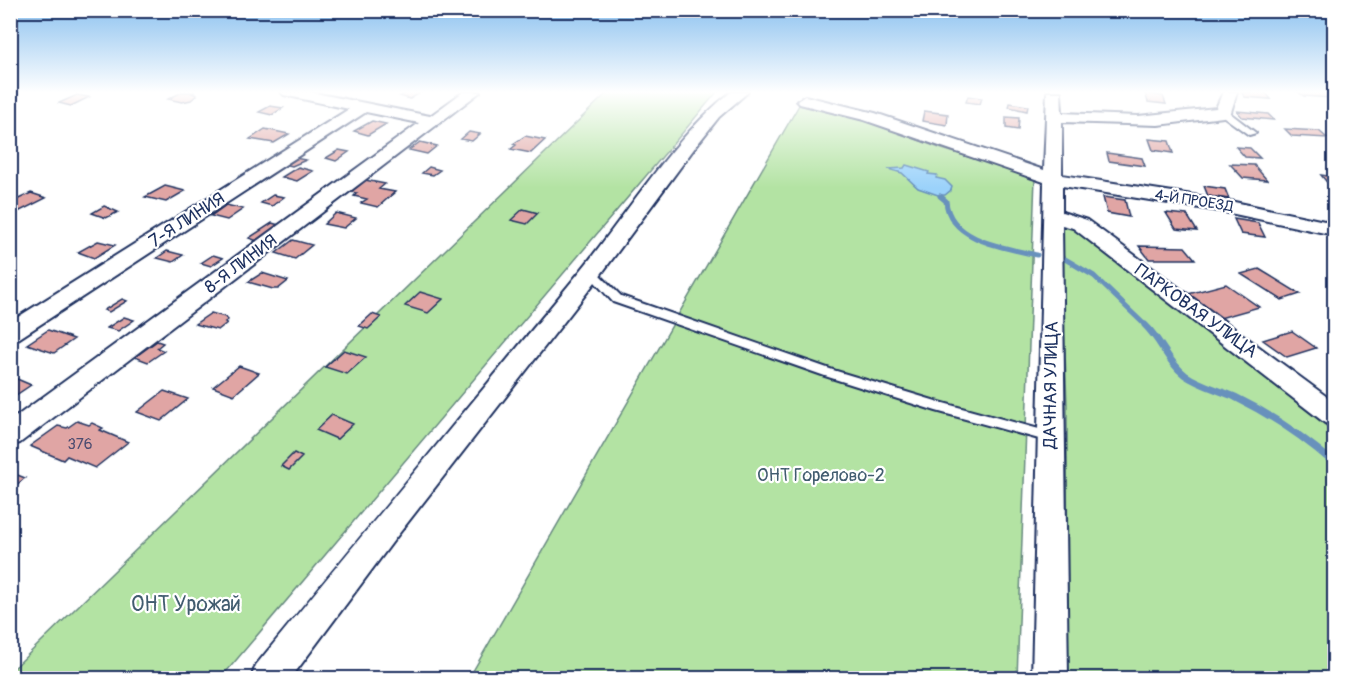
<svg xmlns="http://www.w3.org/2000/svg" width="1345" height="689" font-family="Pangolin,sans-serif">
  <style>
    .green { fill: #b3e3a3; stroke: #678980; stroke-width: 1.5 }
    .water { fill: #9bd2fa; stroke: #6891bc; stroke-width: 1.5 }
    .lines { fill: none; stroke-linecap: round; stroke-linejoin: round }
    .stream-far1 { stroke: #6891bc; stroke-width: 5 }
    .stream { stroke: #6891bc; stroke-width: 7 }
    .building { fill: #e0a5a4; stroke: #1b2f5e; stroke-width: 1.5 }
    .lane-casing { stroke: #1b2f5e; stroke-width: 4 }
    .street-casing { stroke: #1b2f5e; stroke-width: 4 }
    .lane { fill: #fff; fill-rule: evenodd }
    .street { fill: #fff; fill-rule: evenodd }
    .labels { text-anchor: middle; dominant-baseline: central; stroke-width: 4.5; stroke-linejoin: round; paint-order: stroke }
    .far-street-label { font-size: 15px; fill: #1b2f5e; stroke: #fff }
    .number-label { font-size: 15px; fill: #4c4c70 }
    .street-label { font-size: 18px; fill: #1b2f5e; stroke: #fff }
    .park-label { font-size: 18px; fill: #415c6f; stroke: #fff }
    .near-park-label { font-size: 21px; fill: #415c6f; stroke: #fff }
  </style>
  <rect width="100%" height="100%" fill="#fff"/>
  <filter id="ink" filterUnits="userSpaceOnUse"><feTurbulence type="fractalNoise" baseFrequency=".0167" numOctaves="2"/><feDisplacementMap in="SourceGraphic" scale="12" xChannelSelector="R" yChannelSelector="G"/><feConvolveMatrix kernelMatrix="1 2 1 2 8 2 1 2 1" color-interpolation-filters="sRGB"/></filter>
  <g filter="url(#ink)">
    <path class="green" d="M608 92H717L221 678H11V671Z
      M799 105 873 123 942 149 1035 177 1017 678H469Z
      M1060 222 1078 230 1334 432V678H1068L1067 405Z"/>
    <path class="water" d="M906 165 929 172 928 174 937 175 936 178 945 180 952 187 951 190 945 195H938L918 188 902 173 888 169 904 168Z"/>
    <g class="lines">
      <path class="stream-far1" d="M940 196 946 201C949 241 1006 248 1037 255
        M1065 259 1094 276 1147 327"/>
      <path class="stream" d="M1145 325C1161 340 1167 361 1185 375 1199 385 1219 390 1235 397 1272 415 1303 436 1334 463"/>
    </g>
    <path class="building" d="M182 92H195L192 93 197 95 191 100 182 102 168 99Z
      M408 92H417L420 93 410 99 400 96Z
      M1241 92H1265L1271 99 1245 97Z
      M1298 92H1327L1334 98 1304 96Z
      M1145 93 1163 96 1166 104 1148 102Z
      M77 95 89 97 71 106 59 103Z
      M968 96 982 98 980 104 966 102Z
      M1010 103 1028 106 1027 111 1009 107Z
      M270 106 283 108 272 115 259 112Z
      M924 111 948 114 947 125 922 121Z
      M1237 111 1268 114 1274 120 1242 117Z
      M1006 117 1019 118 1018 130 1006 128Z
      M372 121 386 124 368 135 354 131Z
      M265 129 289 134 274 143 250 139Z
      M1285 129 1319 131 1327 138 1292 136Z
      M469 132 480 134 472 141 461 139Z
      M525 136 545 140 531 153 511 149 516 145 513 144Z
      M1149 139 1169 141 1173 153 1153 150Z
      M420 142 437 146 427 154 409 150Z
      M1236 147 1250 148 1260 158 1245 157Z
      M339 150 349 152 336 161 326 158Z
      M1107 153 1142 158 1145 166 1109 161Z
      M294 158 306 160 292 166 284 164Z
      M1230 164 1254 165 1267 180 1243 178Z
      M298 167 313 171 297 181 282 177Z
      M429 167 440 170 433 175 422 173Z
      M1321 175 1334 177V188L1331 187Z
      M365 180 385 184 379 189 395 192 378 207 361 203 367 199 354 196 357 193 350 192Z
      M165 186 185 191 166 202 145 197Z
      M1204 186 1225 189 1229 199 1208 196Z
      M31 193 46 198 16 213 10 212V203Z
      M273 195 284 197 272 206 261 203Z
      M1103 197 1125 200 1129 217 1107 213Z
      M226 205 243 209 227 220 211 216Z
      M104 206 118 212 106 218 92 213Z
      M523 209 538 213 527 224 511 220Z
      M336 213 356 218 344 228 324 224Z
      M1166 213 1187 215 1197 231 1176 229Z
      M1234 219 1258 223 1265 237 1241 234Z
      M272 223 283 226 260 242 249 238Z
      M293 240 312 245 295 259 276 253Z
      M98 241 115 245 94 258 78 252Z
      M1139 246 1185 247 1195 259H1149Z
      M167 251 183 255 173 262 157 258Z
      M213 255 223 258 211 266 201 263Z
      M1259 269 1300 294 1282 300 1241 274Z
      M262 273 288 281 278 289H273L248 282Z
      M1226 284 1259 307 1220 318 1188 294Z
      M420 292 443 299 428 313 405 306Z
      M122 299 127 301 109 312 104 310Z
      M211 313 225 317 228 320 225 322 227 323 218 330 195 324Z
      M372 314 381 317 368 329 359 326Z
      M124 317 134 320 118 331 107 328Z
      M48 330 74 339 54 353 27 344Z
      M1292 331 1316 348 1287 357 1263 340Z
      M157 341 163 343 157 348 164 351 148 362 135 357Z
      M344 350 366 357 347 374 325 367Z
      M239 366 259 373 234 395 213 387Z
      M10 376 31 385 10 399Z
      M164 391 188 399 161 421 137 412Z
      M332 415 353 424 337 439 316 430Z
      M77 421 89 425 92 423 103 428 100 430 128 442 95 468 67 456 63 460 30 446 58 426 67 428Z
      M294 453 302 457 289 470 281 466Z
      M10 472 25 478 10 490Z"/>
    <g class="lines">
      <defs>
        <path id="lane" d="M1220 110H1226L1256 133 1249 135 1220 114Z
          M591 269 595 270 621 296 833 370 936 401 1050 432 1055 433 1057 437 1055 441 1050 442 936 411 825 376 613 302 586 272Z"/>
        <path id="street" d="M281 92H310L430 116 463 92H480L20 443 10 446V421L419 123 366 112 18 339 10 341V322L349 109 284 95Z
          M731 92H748L719 117 696 146 599 277 394 540 291 678H251L256 665C364 532 474 401 582 269 629 211 673 138 731 92Z
          M1047 92H1061L1062 113 1138 116 1216 108 1223 92H1237L1231 112 1223 117 1158 125 1062 122V175L1225 200 1334 223V235L1225 212 1062 186V212L1087 220 1334 402V426L1325 423 1073 228 1062 225 1068 678H1032L1044 182 864 120 800 104 797 101 805 96 875 113 1044 170Z"/>
      </defs>
      <use href="#lane" class="lane-casing"/>
      <use href="#street" class="street-casing"/>
      <use href="#lane" class="lane"/>
      <use href="#street" class="street"/>
    </g>
  </g>
  <linearGradient id="sky" x2="0" y2="1"><stop stop-color="#89c0ef"/><stop offset="0.49" stop-color="#fff"/><stop offset="1" stop-color="#fff" stop-opacity="0"/></linearGradient>
  <rect width="1345" height="188" fill="url(#sky)"/>
  <g class="labels">
    <g class="far-street-label">
      <text transform="translate(1194 201) rotate(9)">4-Й ПРОЕЗД</text>
    </g>
    <g class="number-label">
      <text x="80" y="444">376</text>
    </g>
    <g class="street-label">
      <text transform="translate(187 220) rotate(-33)">7-Я ЛИНИЯ</text>
      <text transform="translate(241 264) rotate(-37)">8-Я ЛИНИЯ</text>
      <text transform="translate(1196 311) rotate(36)">ПАРКОВАЯ УЛИЦА</text>
      <text transform="translate(1051 385) rotate(-89)">ДАЧНАЯ УЛИЦА</text>
    </g>
    <g class="park-label">
      <text x="821" y="475">ОНТ Горелово-2</text>
    </g>
    <g class="near-park-label">
      <text x="186" y="604">ОНТ Урожай</text>
    </g>
  </g>
  <rect width="1345" height="689" fill="none" stroke="#fff" stroke-width="36"/>
  <rect x="18" y="18" width="1309" height="653" fill="none" stroke="#1b2f5e" stroke-width="2" filter="url(#ink)"/>
</svg>
